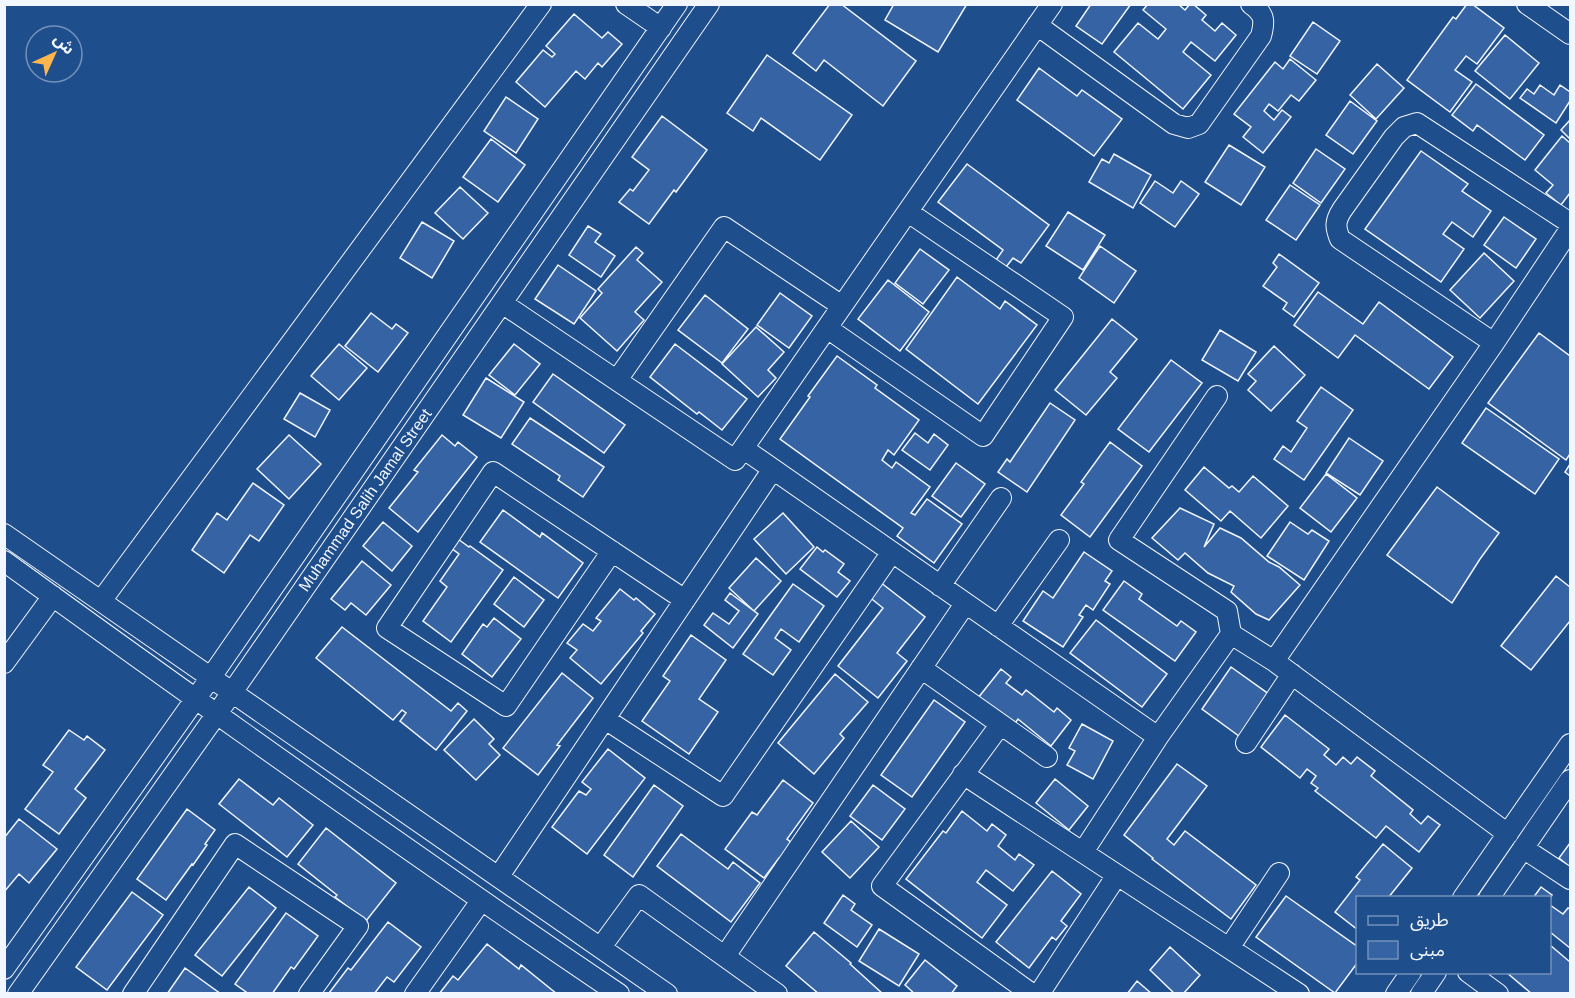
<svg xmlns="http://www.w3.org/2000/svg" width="1575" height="998" font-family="Helvetica,'Noto Sans Arabic',sans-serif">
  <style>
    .building { fill: #3563a3; stroke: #f2f6ff; stroke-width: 1.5 }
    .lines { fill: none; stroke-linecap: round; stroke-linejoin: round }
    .minor-casing { stroke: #f2f6ff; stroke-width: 22 }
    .minor { stroke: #1f4e8c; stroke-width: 20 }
    .labels { text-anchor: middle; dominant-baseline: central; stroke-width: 4.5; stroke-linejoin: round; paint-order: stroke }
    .street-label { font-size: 16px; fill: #f2f6ff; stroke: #1f4e8c }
  </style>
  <rect width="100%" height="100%" fill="#1f4e8c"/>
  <path class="building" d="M830 4H841L916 61 883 106 824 60 816 71 793 53Z
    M894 4H967L938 52 885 20Z
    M1091 4H1131L1102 44 1076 26Z
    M1148 4H1178L1185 10 1190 4H1193L1206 15 1202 20 1215 31 1222 23 1236 35 1215 61 1191 42 1183 52 1211 75 1183 109 1114 52 1138 23 1158 39 1166 29 1143 10Z
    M1467 4H1472L1504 28 1477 64 1466 56 1455 70 1472 82 1450 112 1407 80 1453 17 1456 19Z
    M574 14 602 38 608 32 622 44 602 67 598 63 585 79 576 71 545 107 516 82 543 50 552 57 555 54 546 46Z
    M1313 22 1340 41 1317 74 1290 56Z
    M1505 35 1539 63 1510 99 1475 71Z
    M767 55 852 115 820 160 761 118 753 131 727 113Z
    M1290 59 1316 80 1299 101 1291 95 1278 111 1269 104 1264 111 1274 120 1282 110 1291 117 1263 153 1243 137 1251 127 1234 114 1275 62 1283 69Z
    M1377 64 1404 88 1376 119 1350 95Z
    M1039 68 1077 96 1082 90 1122 119 1094 156 1017 100Z
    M1476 84 1544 135 1525 160 1477 125 1473 131 1452 115Z
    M1540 85 1554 95 1560 85 1570 92V101L1556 123 1520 98 1527 89 1534 94Z
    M506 97 538 119 516 153 484 131Z
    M1350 101 1377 121 1353 154 1326 135Z
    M662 116 707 150 676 192 674 190 649 224 619 202 630 189 633 191 649 170 632 157Z
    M1570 120V139L1561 130Z
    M1562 136 1570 143V193L1561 205 1546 193 1553 185 1535 170Z
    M491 139 525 165 498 202 463 177Z
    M1229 145 1265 167 1241 205 1205 182Z
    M1316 149 1345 169 1321 203 1293 183Z
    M1421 151 1468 184 1462 191 1491 211 1473 237 1452 222 1443 234 1464 249 1441 282 1365 229Z
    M1114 154 1151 175 1133 208 1089 182 1102 159 1109 163Z
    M967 164 1049 225 1021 263 1013 258 1006 267 996 260 1003 250 938 202Z
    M1155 181 1173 193 1181 181 1199 194 1175 227 1140 203Z
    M1290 185 1320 205 1296 240 1266 220Z
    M460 187 488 213 463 239 435 213Z
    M1068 212 1105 235 1083 270 1046 246Z
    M1504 217 1536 239 1516 268 1484 245Z
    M422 222 454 241 432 278 400 258Z
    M588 226 601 234 595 242 615 256 601 277 569 255Z
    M1100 246 1136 271 1114 303 1079 278Z
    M636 247 643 253 637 260 662 282 635 312 644 320 617 351 580 318 602 293 598 289Z
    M920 249 949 270 923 304 895 283Z
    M1484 253 1514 281 1480 318 1450 290Z
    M1279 254 1319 283 1294 317 1283 309 1287 303 1263 286 1277 267 1273 263Z
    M558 265 596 291 574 324 535 299Z
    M957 277 1000 309 1005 301 1037 325 978 404 906 349Z
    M888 280 929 312 900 351 858 319Z
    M1318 292 1363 324 1379 302 1453 357 1429 389 1355 335 1338 358 1294 325Z
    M780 293 812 316 789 348 757 325Z
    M705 295 748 329 722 363 678 330Z
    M371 313 392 329 396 324 408 333 378 372 345 346Z
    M1112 319 1137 339 1110 372 1117 378 1086 415 1055 390Z
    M756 327 784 352 768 370 776 378 758 397 722 364Z
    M1220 330 1256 352 1238 381 1202 360Z
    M1539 333 1570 356V454L1566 460 1488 403Z
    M339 344 367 368 339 400 311 376Z
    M514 344 540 364 515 395 489 375Z
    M675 344 747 399 722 430 699 412 697 414 650 377Z
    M1274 346 1305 375 1271 411 1248 390 1256 381 1248 374Z
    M837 356 877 385 875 388 919 420 894 455 888 450 882 460 892 468 896 462 930 487 911 513 915 515 927 499 962 524 934 563 897 536 903 528 780 439 810 397 808 396Z
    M1171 360 1202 383 1149 452 1118 429Z
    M553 374 625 425 604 453 533 402Z
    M486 378 524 402 501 438 463 415Z
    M1321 387 1353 410 1304 480 1274 459 1283 446 1291 452 1307 428 1297 421Z
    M300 393 330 410 315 437 284 419Z
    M1050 403 1075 420 1027 492 998 472 1007 459 1010 462Z
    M1486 408 1559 459 1535 494 1462 443Z
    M530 418 604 467 583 497 558 480 560 476 512 444Z
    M915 433 928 443 934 434 948 445 930 470 902 450Z
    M289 435 321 464 289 499 257 469Z
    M442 435 455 446 458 442 477 457 418 532 389 508 418 472 414 470Z
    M1349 438 1383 461 1360 495 1326 473Z
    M1110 442 1142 466 1090 537 1061 515 1084 484 1081 482Z
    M956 463 985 484 961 517 932 496Z
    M1570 464V476L1565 472Z
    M1204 467 1229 488 1232 486 1239 492 1253 476 1288 506 1261 538 1230 511 1221 521 1185 490Z
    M1326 474 1357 498 1331 532 1300 508Z
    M253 483 284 505 259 541 250 535 224 573 192 550 217 513 227 520Z
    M1437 487 1499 533 1480 559 1452 603 1387 555Z
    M1180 508 1214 524 1204 547 1220 528 1241 538 1269 562 1279 567 1300 585 1269 620 1256 614 1231 592 1234 586 1208 573 1185 553 1178 560 1152 538Z
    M503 510 540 537 542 533 583 563 558 598 480 542Z
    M783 513 814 547 786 574 754 539Z
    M383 522 412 546 392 571 363 546Z
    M1290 522 1308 534 1312 530 1329 541 1304 580 1267 556Z
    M458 539 469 547 470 546 503 570 451 642 423 621 447 587 440 581 459 554 451 548Z
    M817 547 823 552 825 550 844 564 838 572 850 581 837 597 800 569Z
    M1084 552 1112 571 1105 581 1110 584 1093 610 1086 605 1079 615 1083 617 1063 647 1023 621 1043 591 1053 598Z
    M756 558 781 581 754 611 729 588Z
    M362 561 391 585 366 615 351 603 345 610 331 599Z
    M1556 576 1570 587V621L1531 670 1501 646Z
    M514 577 544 600 524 627 494 604Z
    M1124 581 1142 594 1139 599 1177 626 1181 621 1196 632 1175 661 1103 610Z
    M880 582 925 617 897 653 907 661 878 698 838 666 883 608 868 596Z
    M793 584 824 606 799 642 781 629 775 638 791 650 773 675 743 654Z
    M620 589 634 600 636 598 655 614 641 631 643 633 601 684 570 658 577 650 567 643 583 624 593 631 601 621 596 618Z
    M730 593 758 614 733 648 704 625 713 613 729 624 739 611 725 600Z
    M494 618 521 639 492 677 462 654 483 624 487 627Z
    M1096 620 1167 674 1142 707 1070 653Z
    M342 627 451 711 458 703 467 711 436 750 400 721 406 713 402 710 393 720 316 658Z
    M691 635 726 660 699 699 718 712 689 754 642 721 670 681 663 676Z
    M1231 667 1273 697 1243 739 1202 709Z
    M1001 669 1011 677 1006 683 1022 695 1026 690 1054 712 1057 708 1071 720 1051 746 1018 719 1013 726 978 698Z
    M562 673 593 698 557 745 560 746 538 775 503 748Z
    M835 674 868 702 840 734 844 738 814 774 778 743Z
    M934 700 965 722 912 797 881 775Z
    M1285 715 1329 749 1324 755 1336 765 1343 757 1351 764 1357 757 1375 771 1371 776 1413 810 1410 814 1421 824 1428 816 1440 825 1419 852 1386 826 1376 838 1315 791 1318 788 1311 783 1316 776 1307 769 1300 778 1261 747Z
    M474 719 494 739 489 744 500 755 476 780 444 750Z
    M1082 724 1113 741 1093 779 1067 765 1075 751 1069 748Z
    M69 730 84 740 87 736 105 750 75 789 86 798 59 834 25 809 53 772 43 765Z
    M608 749 645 778 587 854 552 827 579 791 586 795 591 789 582 782Z
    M1177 764 1207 786 1167 839 1174 845 1185 831 1256 885 1231 919 1152 859 1153 858 1124 835Z
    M239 779 273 805 279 798 313 825 287 857 219 804Z
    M1055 779 1088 806 1069 830 1036 803Z
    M783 780 813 803 787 839 797 847 786 862 779 858 764 878 725 849 752 812 757 815Z
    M654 785 683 806 633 877 604 855Z
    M873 785 905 809 882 840 850 816Z
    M187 809 215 830 205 844 207 845 193 865 192 864 166 900 137 879Z
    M962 811 987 831 992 824 1006 835 998 846 1015 860 1019 854 1034 865 1013 891 986 870 977 882 1007 905 982 938 906 879 943 831 946 833Z
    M19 819 57 849 29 883 19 874 4 892V838Z
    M851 821 879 847 850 878 822 852Z
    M326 828 396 883 366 921 335 897 337 895 298 864Z
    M681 834 728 869 733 862 760 883 731 922 657 866Z
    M1570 843V867L1559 858Z
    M1383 844 1412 868 1388 898H1358V930L1335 912 1360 880 1356 877Z
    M1052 871 1081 894 1061 921 1067 926 1056 940 1052 937 1029 968 996 942Z
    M249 887 276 908 222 976 195 955Z
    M1541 887 1552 895 1550 899V898H1533Z
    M132 892 163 915 107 990 76 967Z
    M843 895 855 904 851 910 872 925 857 947 824 923Z
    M1286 896 1358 947V962L1335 993 1256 937Z
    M1550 905 1563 914 1568 908 1570 909V948L1550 932Z
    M286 913 318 936 294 969 291 967 272 994H249L235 984Z
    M388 922 421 947 394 982 387 977 374 994 329 993 348 968 351 970Z
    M879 929 919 954 899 986 859 961Z
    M814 932 851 963 850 964 883 994H819L786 966Z
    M487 944 519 969 521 965 557 994H439L453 976 458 980Z
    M1550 945 1570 962V994H1532L1506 972H1550Z
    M1170 947 1200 975 1183 994H1175L1150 970Z
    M925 960 957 986 951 994H915L905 985Z
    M185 968 221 994H167Z
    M1137 981 1152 994H1127Z"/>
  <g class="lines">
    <defs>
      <path id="minor" d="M626 4 661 28
        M1527 4 1570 34
        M1037 25 1174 124 1188 128 1199 124 1261 36C1265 21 1265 14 1251 4
        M502 303 735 460 1052 4
        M827 328 983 436 1063 317 908 212
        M1494 343 1340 239C1335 227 1335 221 1342 210L1394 137 1404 127 1417 123 1570 223
        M617 380 724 227 842 306
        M744 449 1158 737
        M4 534 667 994
        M612 551 506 706 387 628 493 472 685 600
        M4 561C207 708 411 854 619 994
        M940 586 1001 498
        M101 601 541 4
        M998 626 1059 540
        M1231 634 1274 661 1508 834
        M1274 661 1494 343 1570 229
        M4 663 53 596
        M921 668 1047 757
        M605 719 723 796 892 552
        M1000 725 882 886 1032 994
        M1246 743 1292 674
        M963 774 1299 994
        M1523 848 1570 879
        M1083 852 1158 737 1231 634 1227 611 1119 540 1217 396
        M499 876 773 469
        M1463 898 1570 744
        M1489 898 1570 780
        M601 947 639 895 777 994
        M1229 948 1279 873
        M725 956 965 604
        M4 969 211 677 677 4
        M1468 972 1498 994
        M18 994 233 691 709 4
        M133 994 235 844 358 926 309 994
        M415 994 481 901
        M1039 994 1117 875
        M1396 994 1411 972
        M1421 994 1436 972"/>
    </defs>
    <use href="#minor" class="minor-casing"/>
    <use href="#minor" class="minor"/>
  </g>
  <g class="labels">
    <g class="street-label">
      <text transform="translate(365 500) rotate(-55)">Muhammad Salih Jamal Street</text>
    </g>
  </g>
  <rect width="1575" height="998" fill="none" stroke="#f2f6ff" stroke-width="12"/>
  <rect x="1356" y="896" width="195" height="78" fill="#1f4e8c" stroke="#7391ba" stroke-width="1.5"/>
  <rect x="1368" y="916" width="30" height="9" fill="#1f4e8c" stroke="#7391ba" stroke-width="1.5"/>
  <text x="1410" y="926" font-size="18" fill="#f2f6ff">طريق</text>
  <rect x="1368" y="941" width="30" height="18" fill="#3563a3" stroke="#7391ba" stroke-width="1.5"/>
  <text x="1410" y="956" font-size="18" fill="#f2f6ff">مبنى</text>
  <g transform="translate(54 54) rotate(45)"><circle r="28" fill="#1f4e8c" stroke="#7391ba" stroke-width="1.5"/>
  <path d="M0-4.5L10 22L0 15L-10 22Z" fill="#ffb74d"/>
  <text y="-9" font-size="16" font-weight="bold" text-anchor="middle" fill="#f2f6ff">ش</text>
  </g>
</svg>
